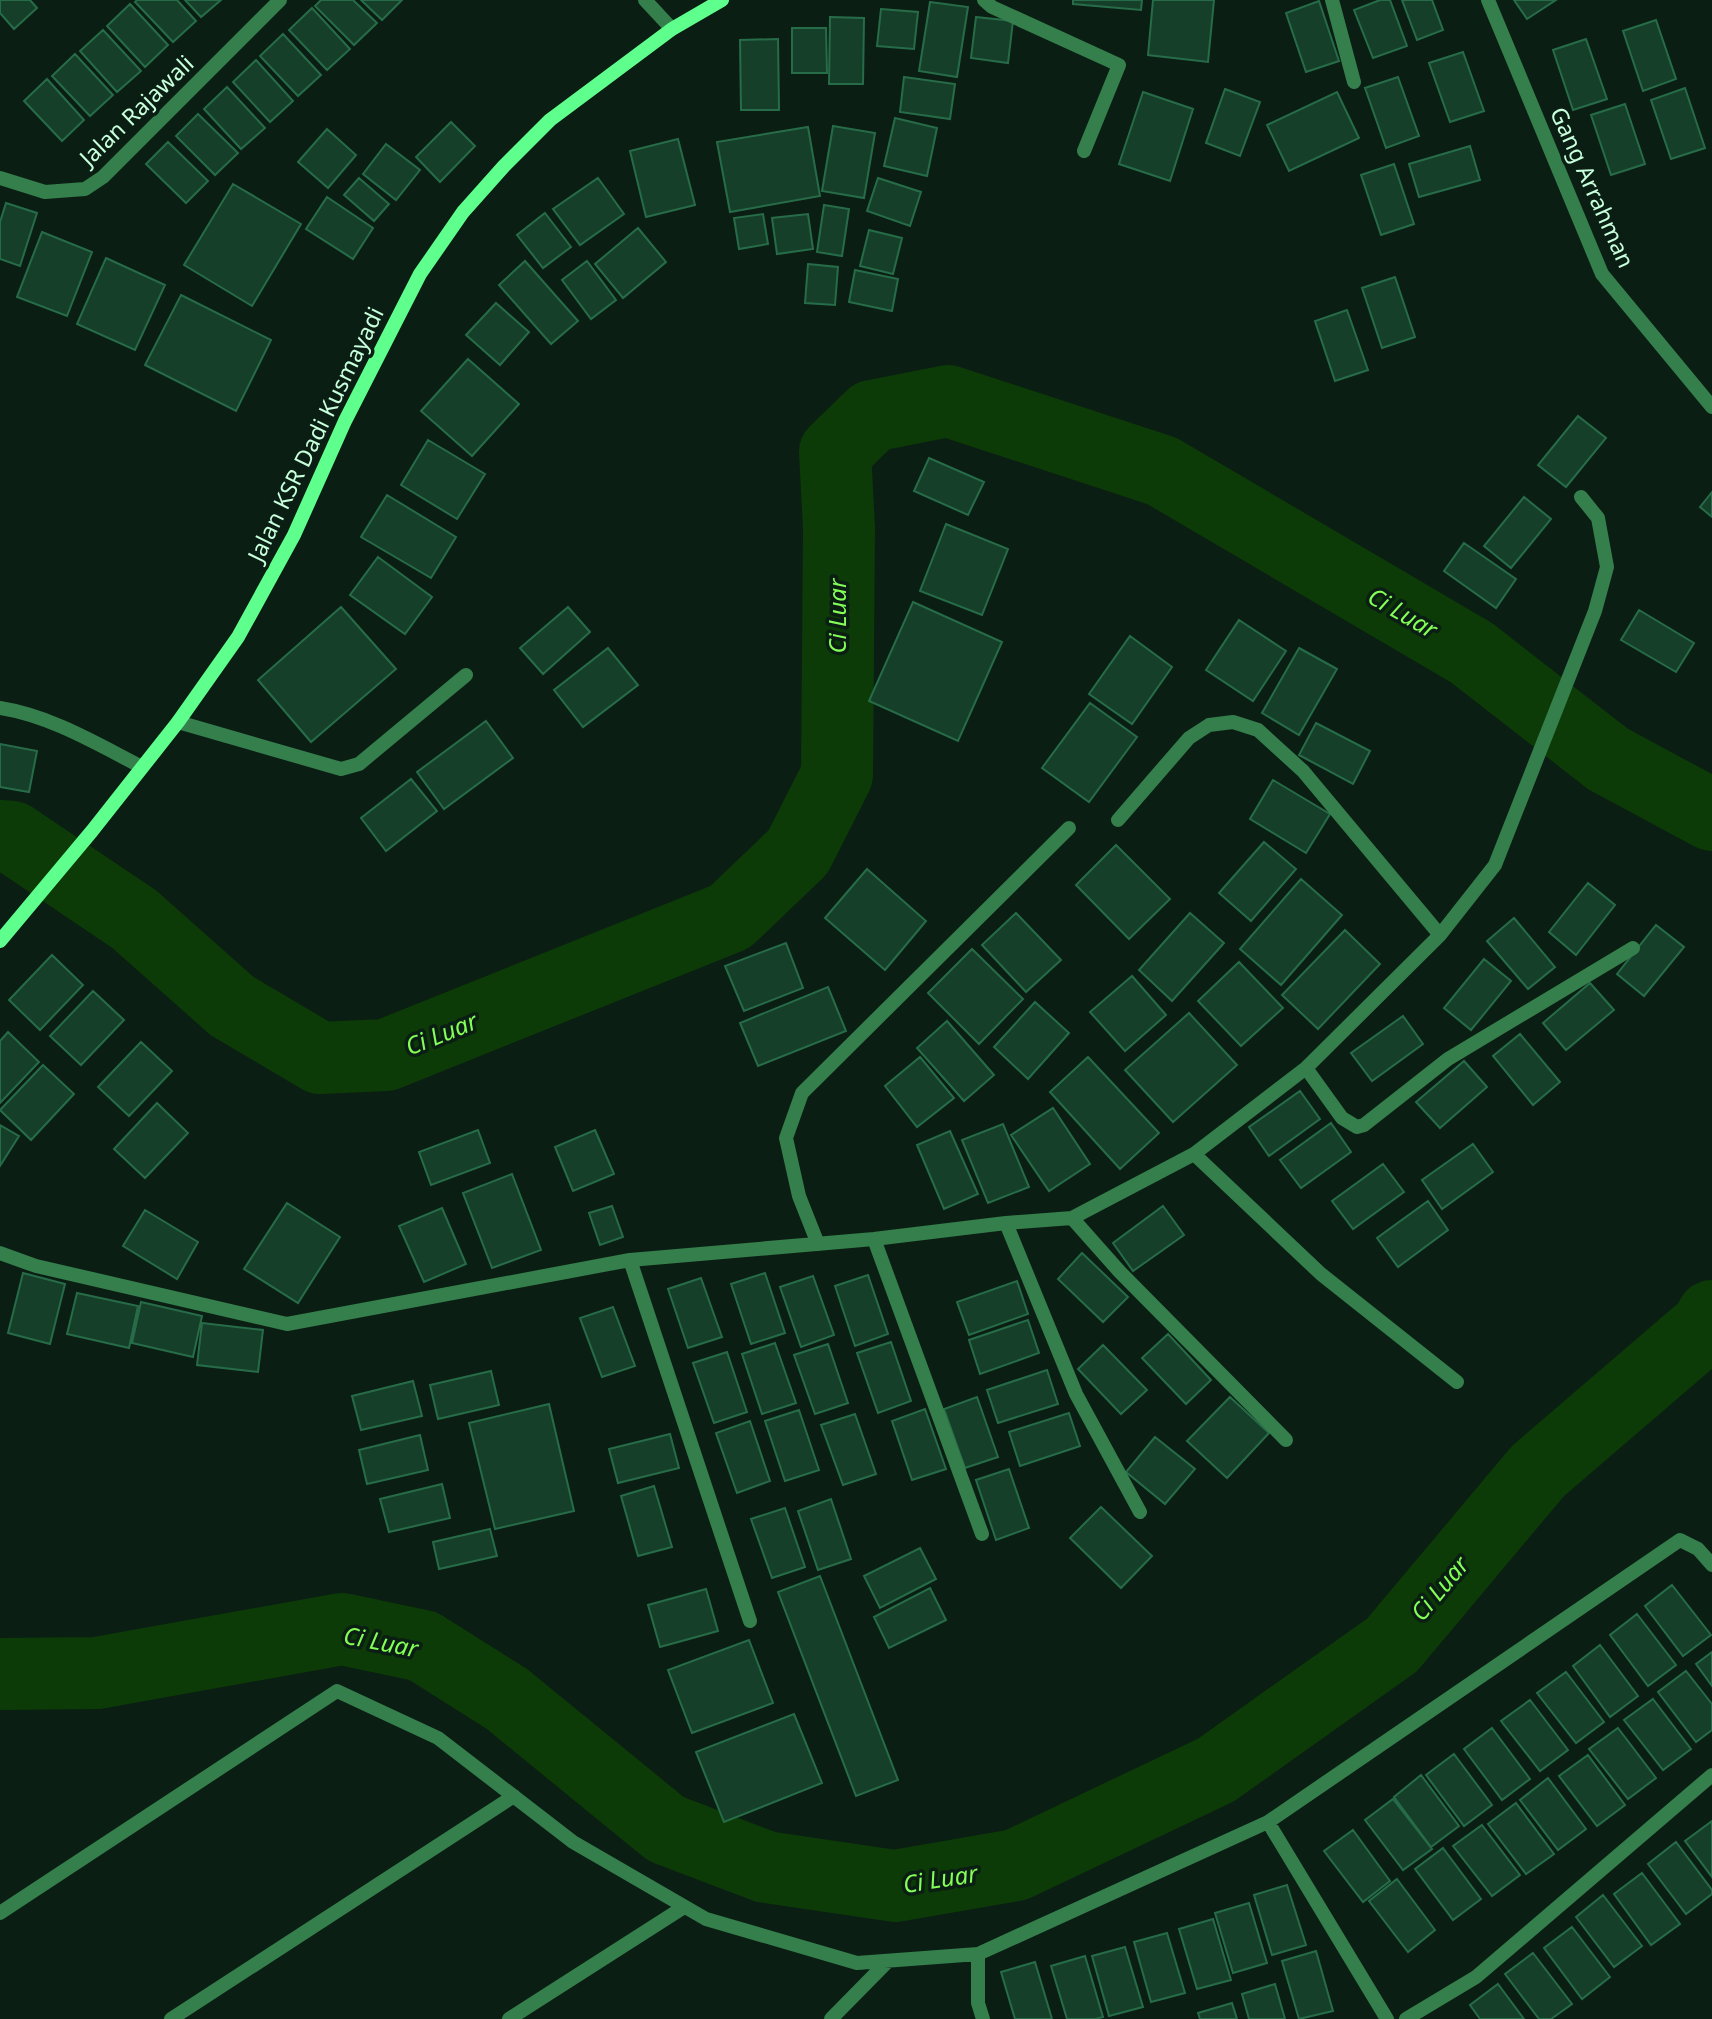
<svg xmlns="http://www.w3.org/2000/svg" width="1712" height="2019" font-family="'Noto Sans',sans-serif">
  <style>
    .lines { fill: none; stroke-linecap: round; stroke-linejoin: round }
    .river { stroke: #0c3b07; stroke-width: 72 }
    .building { fill: #163f2a; stroke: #276c48; stroke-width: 2 }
    .service { stroke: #347f4b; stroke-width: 14 }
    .minor { stroke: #347f4b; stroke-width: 14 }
    .secondary { stroke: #5fff8e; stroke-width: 14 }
    .labels { text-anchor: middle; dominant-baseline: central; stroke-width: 7; stroke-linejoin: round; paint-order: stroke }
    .street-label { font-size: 23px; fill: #c8ffdd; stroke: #0b1e13 }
    .water-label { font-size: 24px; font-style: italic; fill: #83ff56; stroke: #0b1e13 }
  </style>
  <rect width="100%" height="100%" fill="#0b1e13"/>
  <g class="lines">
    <path class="river" d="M0 836 12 837 134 919 232 1006 320 1058 386 1055 730 917 798 852 837 775 839 528 835 452 872 416 948 401 1162 471 1472 653 1608 759 1712 815
      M0 1674 97 1673 342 1629 423 1646 507 1699 666 1829 766 1867 895 1886 1016 1865 1216 1770 1392 1645 1538 1471 1708 1325 1712 1316"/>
  </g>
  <path class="building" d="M0 0H30L37 8 14 29 0 13Z
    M137 0H177L196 21 173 42 135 2Z
    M185 0H221L201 17Z
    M321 0H353L377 23 354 45 315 6Z
    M361 0H402L382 20Z
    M1073 0H1142L1141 10 1073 4Z
    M1153 0H1214L1208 62 1148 55Z
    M1380 0H1390L1407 46 1373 58 1354 10Z
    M1402 0H1432L1443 30 1417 40Z
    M1514 0H1556L1527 19Z
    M1319 1 1339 61 1306 72 1286 13Z
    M930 2 968 7 957 77 919 71Z
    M130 4 168 45 145 67 107 26Z
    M312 8 350 49 327 70 289 30Z
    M881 9 918 12 914 49 877 46Z
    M830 17 864 18 863 84H829Z
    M976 17 1013 21 1008 63 971 58Z
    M1656 20 1676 79 1643 91 1623 31Z
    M792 28H826L827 73H792Z
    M103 30 141 71 117 92 80 51Z
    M283 34 321 75 298 96 260 56Z
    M778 39 779 110H741L740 40Z
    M1586 39 1607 99 1573 110 1553 50Z
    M1463 52 1484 111 1450 122 1429 63Z
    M75 54 113 95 90 116 52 76Z
    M256 60 293 101 270 122 233 82Z
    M904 77 955 84 950 119 900 112Z
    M1398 77 1419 136 1386 148 1365 88Z
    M47 79 84 120 62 141 24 101Z
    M227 87 265 128 241 149 204 109Z
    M1685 88 1705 148 1671 159 1651 100Z
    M1225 89 1260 102 1240 156 1206 143Z
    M1143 92 1193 109 1170 181 1119 164Z
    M1337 92 1359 138 1289 171 1267 125Z
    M1625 104 1645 164 1611 175 1591 115Z
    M198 114 238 153 215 175 176 136Z
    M895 118 937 128 927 176 884 166Z
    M451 122 475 146 440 182 416 157Z
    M833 126 875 133 864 198 822 191Z
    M808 127 820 196 730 212 717 142Z
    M327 129 356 155 328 188 298 162Z
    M678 139 695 205 646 217 630 151Z
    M168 142 208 181 186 203 146 164Z
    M386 144 420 170 396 200 363 174Z
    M1470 146 1480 180 1419 197 1409 164Z
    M1394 164 1414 224 1381 235 1361 175Z
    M359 178 389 204 374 221 344 195Z
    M598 178 624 214 580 245 553 209Z
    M878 178 921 192 910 226 867 211Z
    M233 184 301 224 252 306 184 265Z
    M327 197 373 228 353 259 306 229Z
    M6 203 37 213 20 266 0 259V222Z
    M824 205 849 209 842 256 817 252Z
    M545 213 571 247 543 268 517 235Z
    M763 214 768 244 739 249 734 218Z
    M808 214 813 249 777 254 772 218Z
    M638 228 666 262 623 298 595 264Z
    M869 230 902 238 893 274 860 266Z
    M42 232 92 252 67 316 17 297Z
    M106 258 165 285 135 350 77 324Z
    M525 261 578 321 551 344 499 285Z
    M587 261 616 300 591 319 562 280Z
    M808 264 838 267 835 305 805 303Z
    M855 270 898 279 892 311 849 302Z
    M1395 277 1415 337 1382 348 1362 288Z
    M181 295 271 340 236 411 145 365Z
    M496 303 529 332 500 365 466 335Z
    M1347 310 1368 370 1335 381 1315 321Z
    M468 359 519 404 472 456 421 411Z
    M1578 416 1606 438 1566 487 1538 465Z
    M428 440 485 474 457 519 401 485Z
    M929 458 984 482 968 515 914 491Z
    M1712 492V517L1700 507Z
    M387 495 456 537 431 578 361 537Z
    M1524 497 1551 519 1511 568 1484 546Z
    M946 524 1008 549 982 615 920 591Z
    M1464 543 1516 579 1496 608 1444 571Z
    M378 557 432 597 405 634 350 595Z
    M913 602 1002 642 958 741 869 701Z
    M341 607 396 669 311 742 258 680Z
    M568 607 590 632 543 674 520 648Z
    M1639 610 1694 643 1676 672 1621 640Z
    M1239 620 1286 651 1253 701 1206 670Z
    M1130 636 1172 667 1132 724 1089 694Z
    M608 648 638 685 583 727 554 690Z
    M1299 648 1337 669 1299 735 1262 713Z
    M1090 703 1137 737 1089 802 1042 768Z
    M486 721 513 758 444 809 417 772Z
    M1316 723 1370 751 1353 784 1299 755Z
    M0 744 37 751 29 792 0 787Z
    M411 779 437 811 386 851 361 818Z
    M1273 780 1330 814 1306 853 1250 819Z
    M1264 842 1296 869 1251 921 1219 893Z
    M1116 845 1170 899 1129 939 1076 885Z
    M867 869 926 921 885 970 825 918Z
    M1301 879 1342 915 1281 985 1240 949Z
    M1588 883 1615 905 1576 955 1549 932Z
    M1016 913 1061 960 1026 992 982 945Z
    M1190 913 1224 943 1172 1001 1139 970Z
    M1514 918 1555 967 1528 989 1487 941Z
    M1656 925 1684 947 1644 996 1617 974Z
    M1345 930 1380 964 1318 1029 1282 995Z
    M786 943 803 988 744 1011 725 966Z
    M972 949 1023 999 979 1044 928 993Z
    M52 955 83 985 40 1030 9 1000Z
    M1484 959 1511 981 1471 1030 1444 1008Z
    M1239 962 1283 1008 1241 1046 1198 1001Z
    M1132 976 1166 1015 1125 1051 1090 1012Z
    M1590 983 1614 1010 1566 1050 1543 1023Z
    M828 987 846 1031 758 1066 740 1023Z
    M93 991 124 1020 81 1065 50 1036Z
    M1035 1002 1069 1033 1028 1079 994 1047Z
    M1189 1013 1237 1065 1173 1122 1125 1070Z
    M1403 1016 1423 1044 1372 1081 1351 1053Z
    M947 1021 994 1075 964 1101 917 1048Z
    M8 1032 39 1062 0 1103V1041Z
    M1520 1034 1560 1082 1533 1105 1493 1056Z
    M141 1042 172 1071 129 1116 98 1087Z
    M920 1057 954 1098 917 1127 885 1086Z
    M1088 1057 1159 1133 1120 1169 1050 1092Z
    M1464 1061 1487 1087 1440 1128 1416 1102Z
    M43 1065 74 1094 31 1140 0 1110Z
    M1300 1091 1320 1119 1269 1156 1249 1127Z
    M157 1103 188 1133 145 1178 114 1149Z
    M1053 1108 1090 1164 1049 1191 1011 1135Z
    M1331 1123 1351 1152 1301 1188 1280 1160Z
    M1003 1124 1029 1187 988 1203 962 1140Z
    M0 1125 19 1136 0 1166Z
    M478 1130 490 1163 431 1185 419 1152Z
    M595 1130 614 1174 573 1191 555 1147Z
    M950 1131 978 1194 944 1209 917 1145Z
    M1473 1144 1493 1172 1442 1209 1422 1180Z
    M1383 1164 1404 1192 1353 1229 1332 1201Z
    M512 1174 541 1250 492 1268 463 1193Z
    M1428 1201 1448 1230 1398 1267 1377 1238Z
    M287 1203 340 1237 298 1303 244 1269Z
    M612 1206 623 1237 600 1245 589 1213Z
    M1163 1206 1184 1235 1133 1271 1113 1243Z
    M442 1208 466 1264 424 1282 399 1226Z
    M145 1210 198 1242 177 1279 123 1246Z
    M1082 1253 1128 1297 1103 1322 1058 1279Z
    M23 1273 65 1284 50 1344 8 1333Z
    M765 1273 785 1333 751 1344 731 1284Z
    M868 1275 888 1334 855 1346 835 1286Z
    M813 1276 834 1335 801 1347 780 1287Z
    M701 1278 722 1337 688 1348 668 1289Z
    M1017 1281 1028 1314 969 1335 957 1302Z
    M77 1293 138 1306 129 1348 67 1334Z
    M141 1302 202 1316 193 1357 132 1343Z
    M613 1307 635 1366 602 1377 580 1318Z
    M1028 1320 1039 1353 980 1374 969 1340Z
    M202 1323 263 1330 258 1372 197 1365Z
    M1168 1334 1211 1380 1186 1404 1142 1358Z
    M891 1342 911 1401 878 1413 857 1353Z
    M775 1343 796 1403 762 1414 742 1354Z
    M828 1344 848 1403 815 1414 794 1355Z
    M1103 1345 1147 1390 1121 1414 1078 1369Z
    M727 1352 747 1412 714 1423 693 1363Z
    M1047 1370 1058 1404 998 1423 987 1390Z
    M491 1371 499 1405 438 1419 430 1385Z
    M413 1381 422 1416 361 1430 352 1396Z
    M977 1397 998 1457 965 1468 944 1409Z
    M1230 1397 1269 1433 1227 1478 1187 1441Z
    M549 1404 574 1511 495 1529 469 1423Z
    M925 1409 946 1469 912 1480 892 1421Z
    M799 1410 819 1470 785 1481 765 1421Z
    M1069 1413 1080 1446 1020 1466 1009 1432Z
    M855 1414 876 1474 843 1485 821 1425Z
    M750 1421 770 1481 737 1493 716 1433Z
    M670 1434 679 1468 618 1483 609 1449Z
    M420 1435 428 1470 367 1484 359 1450Z
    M1155 1437 1195 1469 1165 1504 1126 1472Z
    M1009 1469 1029 1528 996 1540 976 1480Z
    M442 1484 450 1518 389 1532 380 1499Z
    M654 1486 672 1547 638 1556 621 1496Z
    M831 1499 851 1559 818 1570 798 1511Z
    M1101 1507 1152 1556 1121 1588 1070 1538Z
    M785 1508 805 1567 772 1578 751 1519Z
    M490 1529 497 1556 439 1569 433 1542Z
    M920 1548 936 1579 880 1608 864 1576Z
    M820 1576 898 1780 856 1796 778 1592Z
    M1672 1585 1711 1635 1683 1656 1645 1606Z
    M930 1588 946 1620 889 1648 874 1617Z
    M706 1589 718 1631 660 1647 648 1605Z
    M1637 1614 1676 1665 1648 1686 1610 1635Z
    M749 1640 773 1703 692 1733 668 1670Z
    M1600 1645 1638 1696 1610 1717 1573 1666Z
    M1712 1652V1686L1696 1664Z
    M1686 1671 1712 1704V1730L1696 1742 1658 1692Z
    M1566 1672 1604 1722 1576 1743 1537 1693Z
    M1653 1699 1691 1749 1663 1770 1624 1720Z
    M1530 1700 1568 1750 1540 1771 1501 1721Z
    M794 1714 822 1783 724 1822 696 1752Z
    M1492 1728 1530 1779 1502 1800 1464 1749Z
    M1618 1728 1656 1778 1628 1799 1589 1749Z
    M1454 1754 1492 1805 1464 1826 1426 1775Z
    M1588 1755 1625 1805 1597 1826 1559 1776Z
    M1421 1775 1459 1826 1431 1847 1394 1797Z
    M1548 1778 1586 1829 1558 1850 1520 1800Z
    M1393 1799 1432 1849 1403 1870 1365 1820Z
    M1516 1803 1554 1854 1526 1874 1488 1824Z
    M1712 1821V1877L1685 1841Z
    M1482 1825 1520 1875 1492 1896 1453 1846Z
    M1353 1830 1390 1881 1363 1902 1324 1851Z
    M1676 1842 1712 1890V1894L1686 1914 1648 1864Z
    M1443 1848 1481 1899 1453 1920 1415 1869Z
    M1642 1873 1680 1924 1651 1945 1614 1894Z
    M1397 1879 1435 1930 1408 1952 1369 1901Z
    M1287 1885 1306 1945 1272 1955 1254 1895Z
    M1603 1895 1642 1946 1614 1967 1576 1917Z
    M1249 1903 1267 1963 1233 1973 1215 1913Z
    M1213 1919 1231 1980 1197 1989 1179 1929Z
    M1572 1927 1610 1977 1582 1999 1544 1948Z
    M1167 1933 1185 1993 1151 2002 1134 1942Z
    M1125 1947 1143 2007 1109 2016 1092 1956Z
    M1316 1951 1333 2011 1299 2019 1282 1961Z
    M1533 1953 1572 2004 1551 2019H1539L1505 1974Z
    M1085 1956 1103 2017 1095 2019H1067L1051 1966Z
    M1035 1962 1052 2019H1015L1001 1972Z
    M1275 1984 1285 2019H1249L1242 1994Z
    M1498 1984 1524 2019H1480L1470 2005Z
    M1232 2003 1237 2019H1200L1198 2013Z"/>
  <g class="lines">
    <path class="service" d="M0 708C51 716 97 744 142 767
      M178 722 341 769 359 764 466 675"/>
    <path class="minor" d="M645 0 672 29
      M984 0 992 7 1119 65 1084 151
      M1332 0 1354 82
      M1488 0 1602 274 1712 407
      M0 178 45 192 85 189 103 177 280 0
      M1118 820 1189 738 1209 725 1233 722 1258 730 1303 771 1440 935
      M1306 1068 1342 1118 1357 1127 1364 1125 1448 1059 1633 948
      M1194 1154 1321 1274 1457 1382
      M1072 1218 1119 1271 1286 1440
      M1006 1223 1076 1394 1140 1512
      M874 1239 982 1534
      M818 1244 799 1196 786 1138 802 1093 1069 828
      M0 1253 36 1266 287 1324 630 1260 874 1239 1006 1223 1072 1218 1194 1154 1306 1068 1440 935 1495 865 1595 611 1607 567 1598 518 1581 497
      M630 1260 750 1621
      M1268 1822 1387 2019
      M0 1913 337 1691 438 1738 573 1842 706 1919 857 1963 978 1954
      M171 2019 514 1796
      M509 2019 684 1907
      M831 2019 888 1961
      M983 2019 978 2003V1954L1268 1822 1680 1540 1698 1549 1712 1565
      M1406 2019 1476 1977 1712 1775"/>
    <path class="secondary" d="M0 941 92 831 178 722 238 637 294 535 345 421 420 274 463 212 504 166 550 120 672 29 722 0"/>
  </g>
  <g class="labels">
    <g class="street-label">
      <text transform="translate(136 110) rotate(-44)">Jalan Rajawali</text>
      <text transform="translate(1593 187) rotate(66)">Gang Arrahman</text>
      <text transform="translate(315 434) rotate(-64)">Jalan KSR Dadi Kusmayadi</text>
    </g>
    <g class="water-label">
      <text transform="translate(1403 612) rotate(30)">Ci Luar</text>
      <text transform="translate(836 616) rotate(-90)">Ci Luar</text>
      <text transform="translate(441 1033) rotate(-22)">Ci Luar</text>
      <text transform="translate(1439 1588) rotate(-50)">Ci Luar</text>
      <text transform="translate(381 1641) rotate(11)">Ci Luar</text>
      <text transform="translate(940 1878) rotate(-9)">Ci Luar</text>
    </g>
  </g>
</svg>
